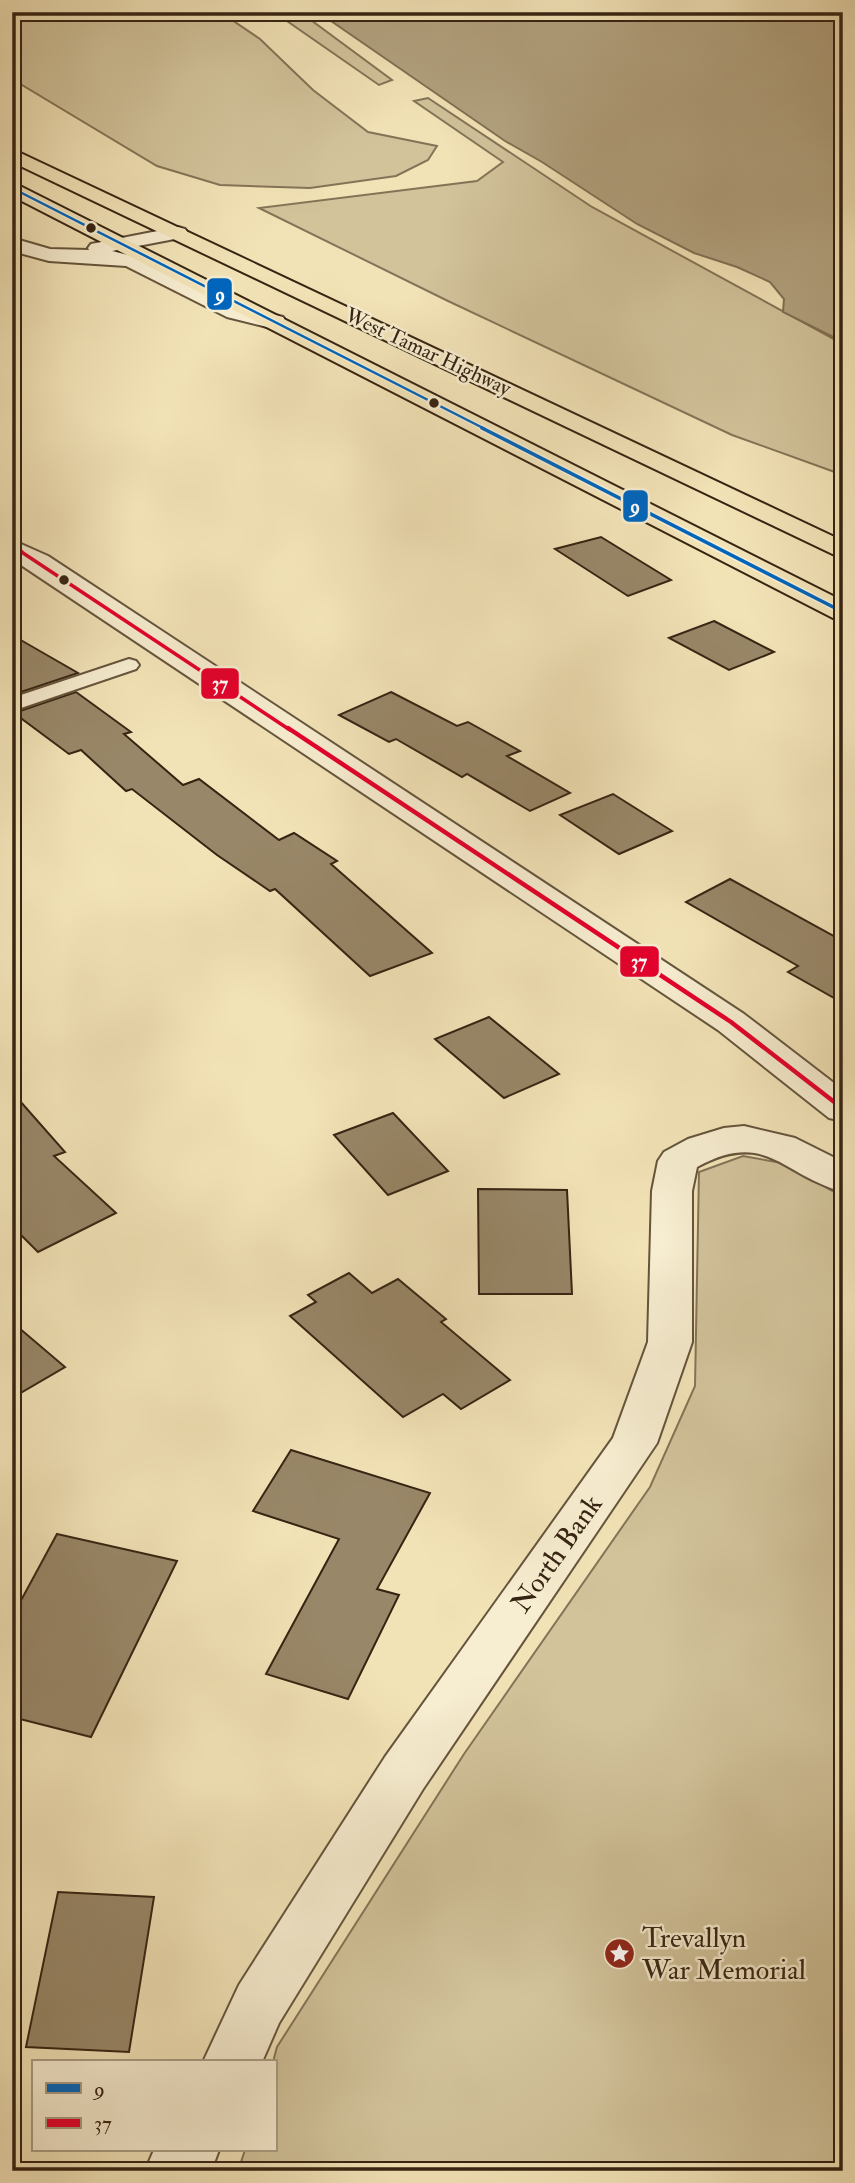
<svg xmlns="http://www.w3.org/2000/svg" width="855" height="2183" font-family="'IM FELL Double Pica',serif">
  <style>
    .green { fill: #d2c39b; stroke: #847457; stroke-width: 2 }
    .water { fill: #b2a27f; stroke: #807054; stroke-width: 2 }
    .building { fill: #988768; stroke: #362413; stroke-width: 2 }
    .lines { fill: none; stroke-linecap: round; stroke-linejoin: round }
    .service-casing { stroke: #65543c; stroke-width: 4 }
    .minor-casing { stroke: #65543c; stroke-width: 4 }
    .tertiary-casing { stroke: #65543c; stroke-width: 4 }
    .trunk-casing { stroke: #362413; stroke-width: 4 }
    .service { fill: #f7edd0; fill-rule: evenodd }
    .minor { fill: #f7edd0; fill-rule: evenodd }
    .tertiary { fill: #f7edd0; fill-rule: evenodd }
    .trunk { fill: #f2e3b7; fill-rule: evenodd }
    .bus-1-far1-casing { stroke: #f7edd0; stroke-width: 5 }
    .bus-1-casing { stroke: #f7edd0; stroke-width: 7 }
    .bus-2-far2-casing { stroke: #f7edd0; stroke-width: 7 }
    .bus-2-far1-casing { stroke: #f7edd0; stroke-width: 9 }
    .bus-2-casing { stroke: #f7edd0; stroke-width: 11 }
    .bus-1-far1 { stroke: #0065bd; stroke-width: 2.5 }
    .bus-1 { stroke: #0065bd; stroke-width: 3.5 }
    .bus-2-far2 { stroke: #e4002b; stroke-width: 3.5 }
    .bus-2-far1 { stroke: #e4002b; stroke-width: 4.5 }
    .bus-2 { stroke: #e4002b; stroke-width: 6 }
    .bus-dot { fill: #362413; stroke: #f7edd0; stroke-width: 2.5 }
    .labels { text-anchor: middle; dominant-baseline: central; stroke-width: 5; stroke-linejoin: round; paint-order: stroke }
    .far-street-label { font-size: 21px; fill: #362413; stroke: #f7edd0 }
    .near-street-label { font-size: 28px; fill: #362413; stroke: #f7edd0 }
    .near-poi-label { font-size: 28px; fill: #362413; stroke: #f7edd0; text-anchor: start }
    .line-badge { stroke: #f7edd0; stroke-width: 2.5 }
    .badge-label { font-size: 19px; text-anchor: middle; font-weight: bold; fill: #fff }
  </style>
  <rect width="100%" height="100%" fill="#f2e3b7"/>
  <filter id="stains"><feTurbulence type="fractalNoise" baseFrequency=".00286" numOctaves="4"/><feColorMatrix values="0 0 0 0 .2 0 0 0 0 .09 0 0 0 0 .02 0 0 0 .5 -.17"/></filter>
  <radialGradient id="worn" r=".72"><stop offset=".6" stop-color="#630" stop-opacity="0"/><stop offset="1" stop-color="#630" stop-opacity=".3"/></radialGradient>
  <path class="green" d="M12 12H220L260 39 313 90 368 132 437 146 428 160 396 176 310 188 220 185 157 166 12 79Z
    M274 12H300L392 80 379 85Z
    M428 98 592 207 843 344V475L732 435 448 301 259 208 477 181 503 162 414 101Z
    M743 1156 782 1163 843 1197V2171H238L245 2150H275V2062H273L277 2047 464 1754 650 1487 695 1386 699 1172Z"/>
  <path class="water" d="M318 12H843V342L783 312 784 299 770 282 737 267 694 253 637 224 542 162 505 141Z"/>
  <path class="building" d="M601 537 671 580 628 596 555 549Z
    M714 621 774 652 729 670 669 638Z
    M12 635 78 673 12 695Z
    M76 692 131 732 124 734 183 785 199 779 279 840 294 833 337 861 331 864 432 953 370 976 275 889 270 891 217 855 132 789 126 791 81 750 69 754 14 713Z
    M391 692 457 726 468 722 520 751 507 756 570 793 530 811 467 774 462 777 396 739 389 742 339 715Z
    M613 794 672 831 619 854 560 815Z
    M730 879 843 941V1003L788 972 798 966 686 902Z
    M489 1017 559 1074 504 1098 435 1039Z
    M12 1092 65 1152 54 1156 116 1213 38 1252 12 1226Z
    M393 1113 448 1171 388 1195 334 1135Z
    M478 1189 567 1190 572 1294H479Z
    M349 1273 372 1293 398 1279 446 1319 441 1322 510 1380 461 1409 443 1394 403 1417 290 1316 316 1302 308 1295Z
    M12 1322 65 1367 12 1398Z
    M291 1450 430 1493 377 1589 399 1595 348 1699 266 1674 339 1539 253 1511Z
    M57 1534 177 1561 91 1737 12 1717V1617Z
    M58 1892 154 1897 129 2052 26 2047Z"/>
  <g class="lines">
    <defs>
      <path id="service" d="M129 659 136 661 139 665 136 669 12 711V698Z"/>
      <path id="minor" d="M178 227 185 229 188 233 185 237 112 251 140 258 243 307 283 317 286 322 283 327 275 329 227 317 126 266 49 261 12 251V241L19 240 50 249 89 250 88 248 91 244Z
        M744 1126 795 1138 843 1162V1192C781 1175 767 1129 697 1167L692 1191V1342L657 1443 423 1789 279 2023 262 2062H203L239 1985 385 1757 613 1438 648 1342 652 1191 658 1161 664 1152 688 1139 724 1128Z
        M154 2150H219L211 2171H145Z"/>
      <path id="tertiary" d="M12 540 48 556 744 1014 843 1090V1121L829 1118 718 1030 12 559Z"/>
      <path id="trunk" d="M12 149 843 541V559L12 162Z
        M12 182 843 601V620L833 618 12 196Z"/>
    </defs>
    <use href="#service" class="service-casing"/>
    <use href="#minor" class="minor-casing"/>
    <use href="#tertiary" class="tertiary-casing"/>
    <use href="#trunk" class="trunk-casing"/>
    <use href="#service" class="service"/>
    <use href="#minor" class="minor"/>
    <use href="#tertiary" class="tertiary"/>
    <use href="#trunk" class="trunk"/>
    <defs>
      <path id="bus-1-far1" d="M12 188 485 429"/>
      <path id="bus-1" d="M482 428 843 612"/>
      <path id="bus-2-far2" d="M12 542 23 553 290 730"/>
      <path id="bus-2-far1" d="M288 728 731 1022 842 1108"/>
      <path id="bus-2" d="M840 1107 843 1109"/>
    </defs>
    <use href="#bus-1-far1" class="bus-1-far1-casing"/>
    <use href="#bus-1" class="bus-1-casing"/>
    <use href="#bus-2-far2" class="bus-2-far2-casing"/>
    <use href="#bus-2-far1" class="bus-2-far1-casing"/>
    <use href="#bus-2" class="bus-2-casing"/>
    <use href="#bus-1-far1" class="bus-1-far1"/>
    <use href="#bus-1" class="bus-1"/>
    <use href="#bus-2-far2" class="bus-2-far2"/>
    <use href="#bus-2-far1" class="bus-2-far1"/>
    <use href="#bus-2" class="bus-2"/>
  </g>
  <defs>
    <symbol id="sight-disc" viewBox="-11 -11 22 22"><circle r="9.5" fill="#8f2418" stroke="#f7edd0"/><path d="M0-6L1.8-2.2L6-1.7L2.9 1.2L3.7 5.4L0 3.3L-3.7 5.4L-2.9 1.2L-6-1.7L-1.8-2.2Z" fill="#fff"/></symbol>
  </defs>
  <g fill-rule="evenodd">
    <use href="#sight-disc" x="602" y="1936" width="35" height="35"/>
  </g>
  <g class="bus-dot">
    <circle cx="91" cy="228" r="6"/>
    <circle cx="434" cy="403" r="6"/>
    <circle cx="64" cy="580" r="6"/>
  </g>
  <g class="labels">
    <g class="far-street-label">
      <text transform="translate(428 352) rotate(25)">West Tamar Highway</text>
    </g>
    <g class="near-street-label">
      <text transform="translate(557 1554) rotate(-55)">North Bank</text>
    </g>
    <g class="near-poi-label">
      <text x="642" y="1938">Trevallyn<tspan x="642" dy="32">War Memorial</tspan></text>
    </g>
  </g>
  <g class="line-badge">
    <rect x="206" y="277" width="27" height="34" rx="7" fill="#0065bd"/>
    <rect x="622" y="489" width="27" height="34" rx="7" fill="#0065bd"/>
    <rect x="200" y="667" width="40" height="33" rx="7" fill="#e4002b"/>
    <rect x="619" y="945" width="41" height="33" rx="7" fill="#e4002b"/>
  </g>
  <g class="badge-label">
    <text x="220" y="301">9</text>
    <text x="635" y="513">9</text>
    <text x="220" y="690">37</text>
    <text x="639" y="968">37</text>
  </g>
  <rect width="855" height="2183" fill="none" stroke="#f2e3b7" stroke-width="42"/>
  <rect x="14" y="14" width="827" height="2155" fill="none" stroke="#362413" stroke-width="3.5"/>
  <rect x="21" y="21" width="813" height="2141" fill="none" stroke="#362413" stroke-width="2"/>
  <rect x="32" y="2060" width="245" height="91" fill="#f7edd0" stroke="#aa9d84" stroke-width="2"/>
  <rect x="46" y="2083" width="35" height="10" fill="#0065bd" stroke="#aa9d84" stroke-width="2"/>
  <text x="94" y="2096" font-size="21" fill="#362413">9</text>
  <rect x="46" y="2118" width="35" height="10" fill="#e4002b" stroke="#aa9d84" stroke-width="2"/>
  <text x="94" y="2130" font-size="21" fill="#362413">37</text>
  <rect width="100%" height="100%" filter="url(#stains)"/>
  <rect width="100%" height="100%" fill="url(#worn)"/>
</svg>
